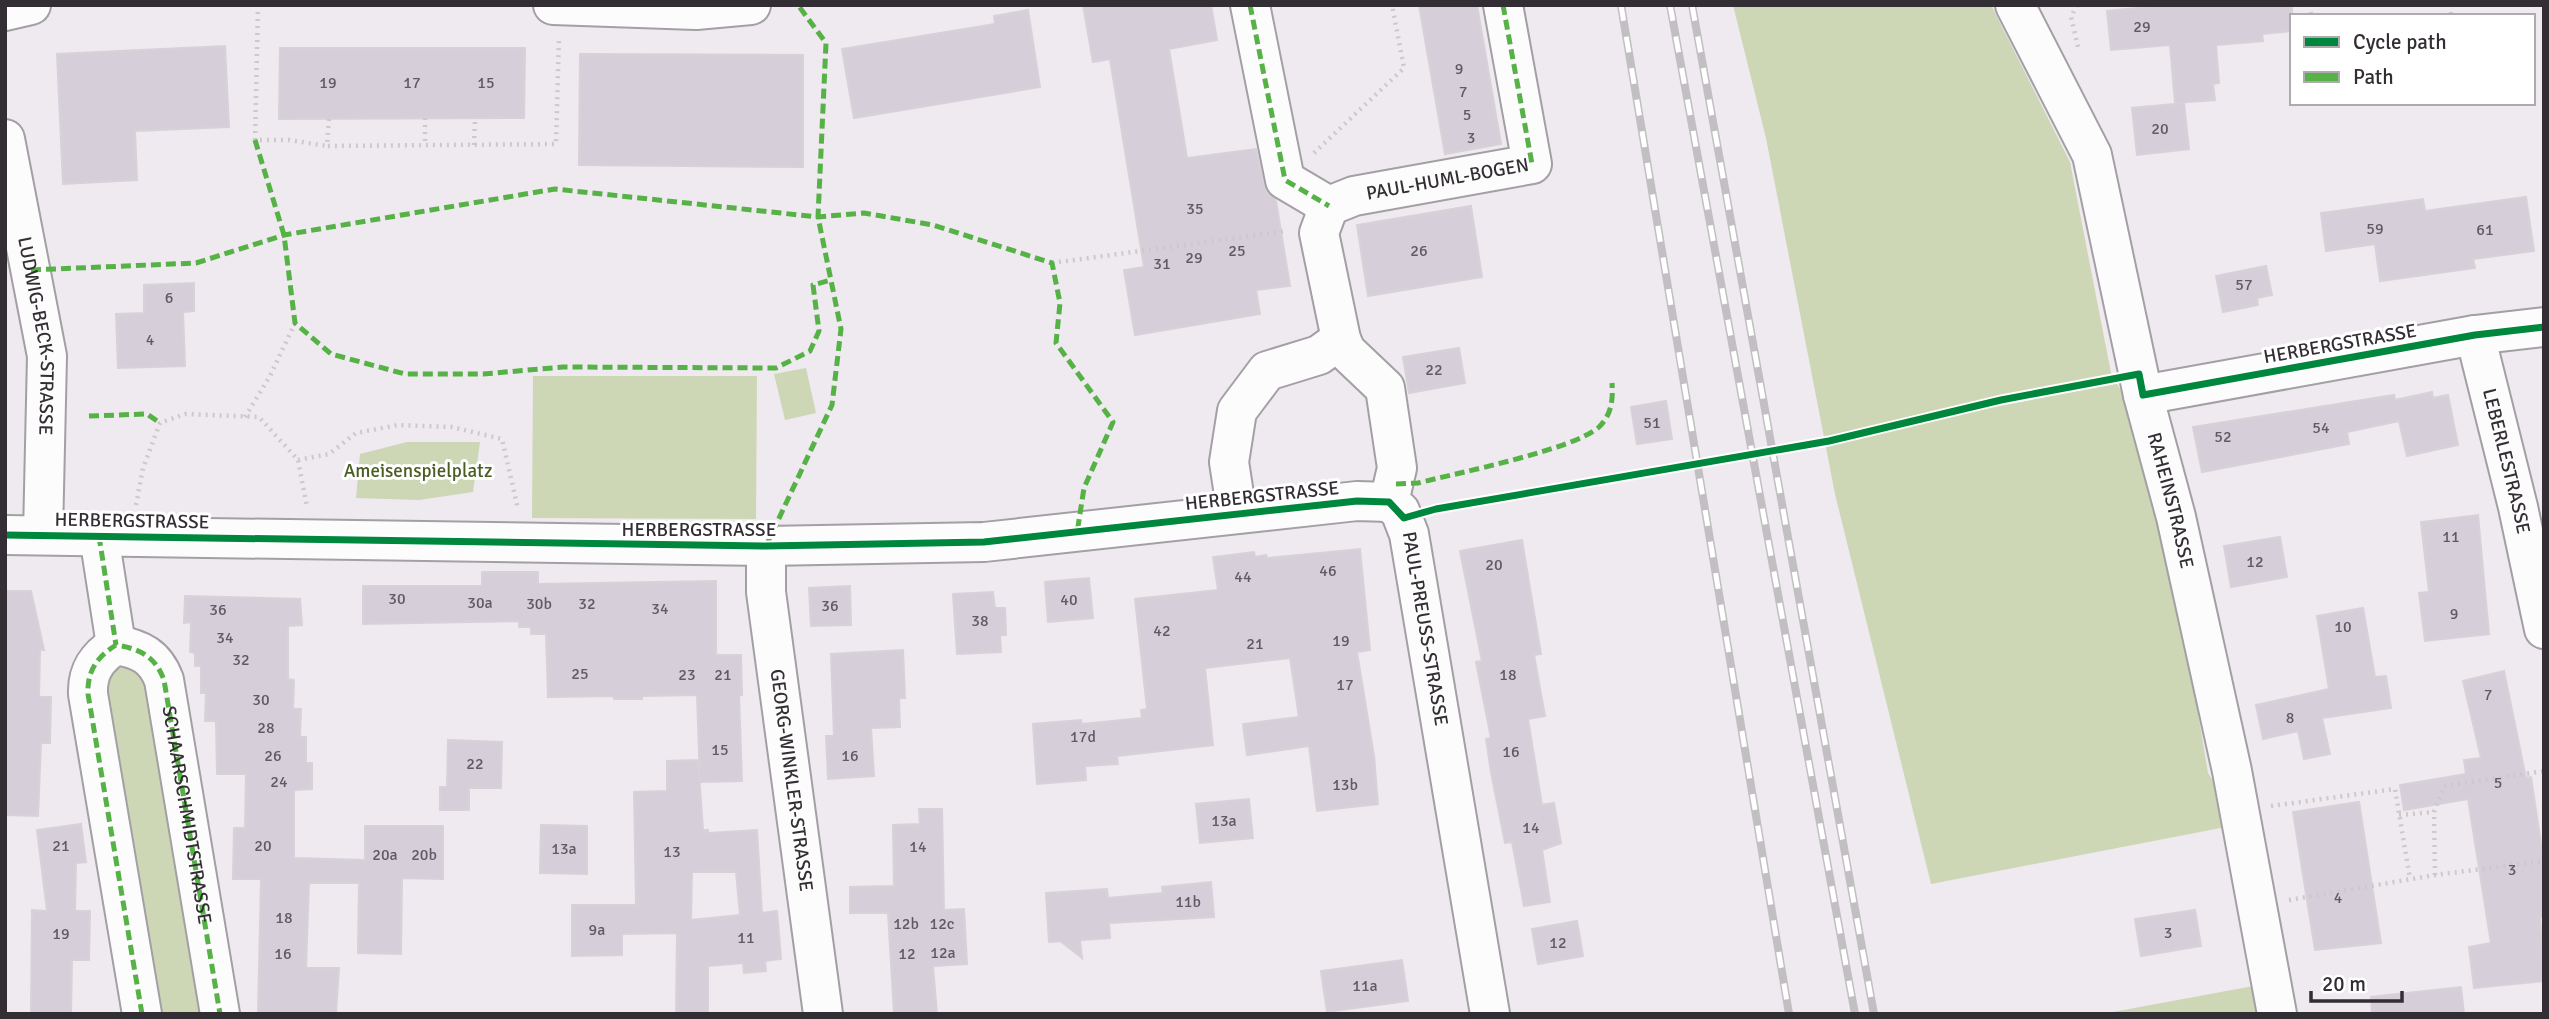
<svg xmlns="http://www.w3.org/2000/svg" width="2549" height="1019" font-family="Signika,sans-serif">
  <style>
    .green { fill: #cdd7b5 }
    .building { fill: #d6cfda; stroke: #d6d2d8; stroke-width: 2; fill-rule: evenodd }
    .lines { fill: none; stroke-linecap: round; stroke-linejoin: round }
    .minor-casing { stroke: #a39fa4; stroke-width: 42 }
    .path { stroke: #ccc9cc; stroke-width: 4.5; stroke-dasharray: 2 5; stroke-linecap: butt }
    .minor { stroke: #fdfcfd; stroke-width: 38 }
    .rail-casing { stroke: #c1bfc1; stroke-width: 8 }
    .rail { stroke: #fff; stroke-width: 5; stroke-dasharray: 16; stroke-linecap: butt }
    .quiet { stroke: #56b246; stroke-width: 5; stroke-dasharray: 10 5; stroke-linecap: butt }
    .cycleway-casing { stroke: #fff; stroke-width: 11 }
    .cycleway { stroke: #00873e; stroke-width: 7 }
    .labels { text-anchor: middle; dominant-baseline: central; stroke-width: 6; stroke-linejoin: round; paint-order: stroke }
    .number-label { font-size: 16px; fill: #605b62 }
    .street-label { font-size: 19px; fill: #332e33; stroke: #fff }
    .park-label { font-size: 19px; fill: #4b5d22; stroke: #fff }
  </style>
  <rect width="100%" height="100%" fill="#efe9f0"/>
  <path class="green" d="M1733 5H1991L2070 162 2111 373 2128 403 2171 551 2208 773 2225 800 2231 826 1931 884 1835 494 1766 138Z
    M806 368 816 413 785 420 774 374Z
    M533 376H757L756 519 532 518Z
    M407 442H480L473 492 419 500 356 498 360 454Z
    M143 665 209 1014H156L100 692 104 666Z
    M2259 985 2265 1014H2102Z"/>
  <path class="building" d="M1083 5H1211L1217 40 1169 49 1187 158 1256 149 1264 185 1276 201 1290 286 1256 290 1260 314 1135 335 1124 270 1144 267 1110 59 1093 62Z
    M1419 5H1477L1501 144 1445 154Z
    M2168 5H2292V31L2262 34 2263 41 2216 45 2219 83 2213 84 2215 100 2175 103 2170 45 2111 50 2107 11Z
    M1028 10 1040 87 854 118 842 49 995 24 994 16Z
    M225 46 229 127 135 131 137 180 63 184 57 54Z
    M280 48H525L524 118 279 119Z
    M580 54 803 55V167L579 165Z
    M2184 103 2189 149 2137 155 2132 108Z
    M2526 197 2534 251 2473 259 2475 268 2380 281 2375 244 2326 251 2321 213 2423 199 2425 211Z
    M1471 206 1482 277 1368 296 1357 225Z
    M2266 266 2272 295 2257 298 2258 305 2223 312 2216 276Z
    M194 283V311L183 312 185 366 118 368 116 314 144 313V285Z
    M1459 348 1465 383 1409 393 1403 357Z
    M2432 392 2433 398 2448 395 2458 445 2407 456 2399 421 2347 432 2349 444 2202 472 2193 427 2394 395 2395 400Z
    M1666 401 1672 439 1637 444 1631 407Z
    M2478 515 2489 634 2425 641 2419 593 2429 592 2421 522Z
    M2280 537 2287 577 2231 587 2224 546Z
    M1522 540 1541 654 1534 655 1545 716 1528 719 1542 805 1554 803 1561 843 1542 850 1550 902 1524 906 1512 842 1505 843 1491 772 1486 739 1491 738 1476 662 1482 661 1460 551Z
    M1360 549 1370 650 1357 652 1374 756 1378 804 1317 811 1309 746 1247 755 1243 724 1299 717 1290 658 1205 668 1213 745 1117 756 1118 764 1085 766 1086 780 1037 784 1033 724 1081 720 1082 724 1142 718 1141 710 1147 709 1135 599 1218 590 1213 557 1254 552 1255 557 1266 555 1267 558Z
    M482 572H538V584L716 581V655H741L742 695H739L742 781 700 782 697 695 642 696V699H614V696L548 697 546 634H531V627H519V621L363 624V586H482Z
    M1089 578 1093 618 1048 622 1045 582Z
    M850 586 851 625 811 626 809 588Z
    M5 591H31L44 650H40L39 697H51L50 743H41L38 816 5 815Z
    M993 592 995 608H1005L1006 635H1000L1001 652 957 654 953 594Z
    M185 596 300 599 302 625 288 626V679L294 680 293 709H301L300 737H306V763H312V789L294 790V858L365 860V826H443V879L402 878 401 954 358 953 359 883H309L306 968H339L336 1014H258L261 879H233L234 828H245L246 774H217L216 721H205L206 693H201V666H195V653L190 652 191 622 184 623Z
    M2363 608 2375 677 2386 676 2391 708 2322 718 2330 754 2304 759 2298 731 2263 739 2256 705 2329 689 2317 616Z
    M903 650 905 698H899L900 727 871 728 874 776 828 779 826 736H834L831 654Z
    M2504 671 2526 778 2531 777 2544 864V916L2540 917 2544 981 2474 988 2469 947 2491 943 2468 799 2404 810 2400 785 2466 774 2464 760 2481 758 2463 681Z
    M448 740 502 742 501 788H469V810H440V787H447Z
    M698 760 703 830H708V833L757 830 762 913 777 911 781 959 765 961 766 971 744 973 743 963 708 966V1014H676L677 933 622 934V955L572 956V905H636L634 792 667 791V761ZM692 872H736L740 915 691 920Z
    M1249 799 1253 838 1200 843 1196 804Z
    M2359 802 2381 943 2315 950 2293 812Z
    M919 809H942L944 910 964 909 967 964 933 966 937 1014H894L888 913H850V887L894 886 893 825 920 824Z
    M81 824 86 862 76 863 75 911H90L89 960H72L71 1014H31L32 910 47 911 37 830Z
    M541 825 587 826V874L540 873Z
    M1211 882 1214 917 1109 923 1110 938 1080 940 1082 958 1060 941 1049 942 1046 893 1107 889 1108 898 1163 893 1162 887Z
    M2195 910 2201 946 2141 956 2135 919Z
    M1577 921 1583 956 1538 964 1532 929Z
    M1402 960 1408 1001 1327 1012 1321 971Z
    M2461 987 2464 1014H2372L2371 997Z"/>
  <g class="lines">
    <defs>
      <g id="minor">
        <path d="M553 5 696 10 751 5"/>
        <path d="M1250 5 1285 180 1329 206"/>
        <path id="s1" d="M2015 5 2092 155 2143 395 2176 517 2232 771 2277 1014"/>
        <path d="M5 11 31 5"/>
        <path id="s2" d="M5 139 47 356 43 535"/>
        <path id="s3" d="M1329 206 1354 196 1532 164 1503 5"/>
        <path d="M1329 206 1319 233 1341 339 1346 351 1385 388 1397 468 1389 502"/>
        <path id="s4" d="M2475 335 2518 507 2544 629"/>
        <path d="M2143 395 2475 335 2544 327"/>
        <path id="s5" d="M1389 502 1400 511 1409 534 1490 1014"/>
        <path d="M1237 514 1229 462 1237 411 1267 371 1319 355 1341 339"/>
        <path d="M5 535 766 546 984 542 1357 501 1389 502"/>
        <path d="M99 536 116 645"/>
        <path id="s6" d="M766 546V592L823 1014"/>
        <path d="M142 1014 88 694C87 671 97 657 116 645 140 649 155 656 164 680L220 1014"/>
      </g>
    </defs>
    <use href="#minor" class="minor-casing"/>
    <path class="path" d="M258 5 255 140H289L327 146
      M2077 5 2071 17 2079 51
      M2310 5 2311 13
      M2450 5 2451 16
      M425 118V144
      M329 119 327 146 556 144 559 38
      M474 145 475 119
      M1314 153 1404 68 1392 5
      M1052 263 1287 231
      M245 417 270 376 295 323
      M298 460 329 454 356 433 398 425 452 427 502 439 518 509
      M136 505 143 468 160 423 185 414 259 417 298 460 307 507
      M2271 806 2395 789 2410 879
      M2399 815 2434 812
      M2435 875 2434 812 2444 786 2544 771
      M2289 900 2435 875 2544 861"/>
    <use href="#minor" class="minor"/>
    <defs>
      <path id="rail" d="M1621 5 1789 1014
        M1670 5 1855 1014
        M1692 5 1874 1014"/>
    </defs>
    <use href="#rail" class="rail-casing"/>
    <use href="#rail" class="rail"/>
    <g class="quiet">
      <path d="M1250 5 1285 180 1329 206"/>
      <path d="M1503 5 1532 164"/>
      <path d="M255 140 284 235 295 323 331 354 405 374H483L563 367 776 368 810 351 819 331 813 285 831 280"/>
      <path d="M31 270 196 263 284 235 555 189 818 217 864 213 933 225 1052 263 1060 303 1056 343 1113 422 1084 488 1077 533"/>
      <path d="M89 416 147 414 160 423"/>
      <path d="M1396 484 1418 483C1457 473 1573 450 1599 427 1612 414 1613 400 1612 383"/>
      <path d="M99 536 116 645"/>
      <path d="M766 546 832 405 841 329 818 217 826 43 798 5"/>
      <path id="s7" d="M142 1014 88 694C87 671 97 657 116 645 140 649 155 656 164 680L220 1014"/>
    </g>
    <defs>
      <path id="cycleway" d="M5 535 766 546 984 542 1357 501 1389 502 1404 518 1436 509 1829 441 2001 400 2139 374 2143 395 2475 335 2544 327"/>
    </defs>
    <use href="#cycleway" class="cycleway-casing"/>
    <use href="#cycleway" class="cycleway"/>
  </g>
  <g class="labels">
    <g class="number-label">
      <text x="2142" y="27">29</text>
      <text x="1459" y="69">9</text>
      <text x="328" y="83">19</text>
      <text x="412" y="83">17</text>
      <text x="486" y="83">15</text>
      <text x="1463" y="92">7</text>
      <text x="1467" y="115">5</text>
      <text x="2160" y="129">20</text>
      <text x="1471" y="138">3</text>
      <text x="1195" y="209">35</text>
      <text x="2375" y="229">59</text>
      <text x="2485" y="230">61</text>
      <text x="1237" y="251">25</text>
      <text x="1419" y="251">26</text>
      <text x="1194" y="258">29</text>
      <text x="1162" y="264">31</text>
      <text x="2244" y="285">57</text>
      <text x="169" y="298">6</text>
      <text x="150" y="340">4</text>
      <text x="1434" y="370">22</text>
      <text x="1652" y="423">51</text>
      <text x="2321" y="428">54</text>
      <text x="2223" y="437">52</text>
      <text x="2451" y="537">11</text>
      <text x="2255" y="562">12</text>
      <text x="1494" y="565">20</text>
      <text x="1328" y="571">46</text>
      <text x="1243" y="577">44</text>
      <text x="397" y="599">30</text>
      <text x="1069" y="600">40</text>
      <text x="480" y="603">30a</text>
      <text x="539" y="604">30b</text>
      <text x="587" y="604">32</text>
      <text x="830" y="606">36</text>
      <text x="660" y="609">34</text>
      <text x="218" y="610">36</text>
      <text x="2454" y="614">9</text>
      <text x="980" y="621">38</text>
      <text x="2343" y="627">10</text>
      <text x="1162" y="631">42</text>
      <text x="225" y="638">34</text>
      <text x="1341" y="641">19</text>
      <text x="1255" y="644">21</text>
      <text x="241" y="660">32</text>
      <text x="580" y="674">25</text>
      <text x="687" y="675">23</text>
      <text x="723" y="675">21</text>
      <text x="1508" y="675">18</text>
      <text x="1345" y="685">17</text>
      <text x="2488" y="695">7</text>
      <text x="261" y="700">30</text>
      <text x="2290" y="718">8</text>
      <text x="266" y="728">28</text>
      <text x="1083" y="737">17d</text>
      <text x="720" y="750">15</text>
      <text x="1511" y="752">16</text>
      <text x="273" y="756">26</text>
      <text x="850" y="756">16</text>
      <text x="475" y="764">22</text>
      <text x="279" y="782">24</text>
      <text x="2498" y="783">5</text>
      <text x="1345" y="785">13b</text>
      <text x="1224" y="821">13a</text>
      <text x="1531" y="828">14</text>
      <text x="61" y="846">21</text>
      <text x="263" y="846">20</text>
      <text x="918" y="847">14</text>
      <text x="564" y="849">13a</text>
      <text x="672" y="852">13</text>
      <text x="385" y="855">20a</text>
      <text x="424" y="855">20b</text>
      <text x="2512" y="870">3</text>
      <text x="2338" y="898">4</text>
      <text x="1188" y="902">11b</text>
      <text x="284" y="918">18</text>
      <text x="906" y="924">12b</text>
      <text x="942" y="924">12c</text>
      <text x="597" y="930">9a</text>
      <text x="2168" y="933">3</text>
      <text x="61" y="934">19</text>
      <text x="746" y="938">11</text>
      <text x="1558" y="943">12</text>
      <text x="943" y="953">12a</text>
      <text x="283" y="954">16</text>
      <text x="907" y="954">12</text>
      <text x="1365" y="986">11a</text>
    </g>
    <g class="street-label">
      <text stroke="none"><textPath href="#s3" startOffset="122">PAUL-HUML-BOGEN</textPath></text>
      <text stroke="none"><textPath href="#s2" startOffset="200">LUDWIG-BECK-STRASSE</textPath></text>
      <text transform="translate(2340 344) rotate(-10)">HERBERGSTRASSE</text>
      <text stroke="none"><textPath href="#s4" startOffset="130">LEBERLESTRASSE</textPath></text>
      <text transform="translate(1262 496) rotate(-6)">HERBERGSTRASSE</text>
      <text stroke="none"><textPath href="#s1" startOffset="523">RAHEINSTRASSE</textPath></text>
      <text transform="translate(132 521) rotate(1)">HERBERGSTRASSE</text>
      <text x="699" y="530">HERBERGSTRASSE</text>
      <text stroke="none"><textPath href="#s5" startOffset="135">PAUL-PREUSS-STRASSE</textPath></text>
      <text stroke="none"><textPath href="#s6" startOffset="236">GEORG-WINKLER-STRASSE</textPath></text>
      <text stroke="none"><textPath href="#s7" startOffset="584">SCHAARSCHMIDTSTRASSE</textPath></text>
    </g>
    <g class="park-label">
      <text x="418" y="471">Ameisenspielplatz</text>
    </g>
  </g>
  <rect width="2549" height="1019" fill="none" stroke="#332e33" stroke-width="14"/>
  <rect x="2290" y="14" width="245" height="91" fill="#ffffff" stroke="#adabad" stroke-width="2"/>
  <rect x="2304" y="37" width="35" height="10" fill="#00873e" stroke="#adabad" stroke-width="2"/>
  <text x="2353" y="49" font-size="21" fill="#332e33">Cycle path</text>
  <rect x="2304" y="72" width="35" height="10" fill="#56b246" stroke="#adabad" stroke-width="2"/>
  <text x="2353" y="84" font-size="21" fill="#332e33">Path</text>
  <path d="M2311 991v10h91v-10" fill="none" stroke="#332e33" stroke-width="3.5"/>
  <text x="2322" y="991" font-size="21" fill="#332e33" stroke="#ffffff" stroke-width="5" paint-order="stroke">20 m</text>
</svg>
